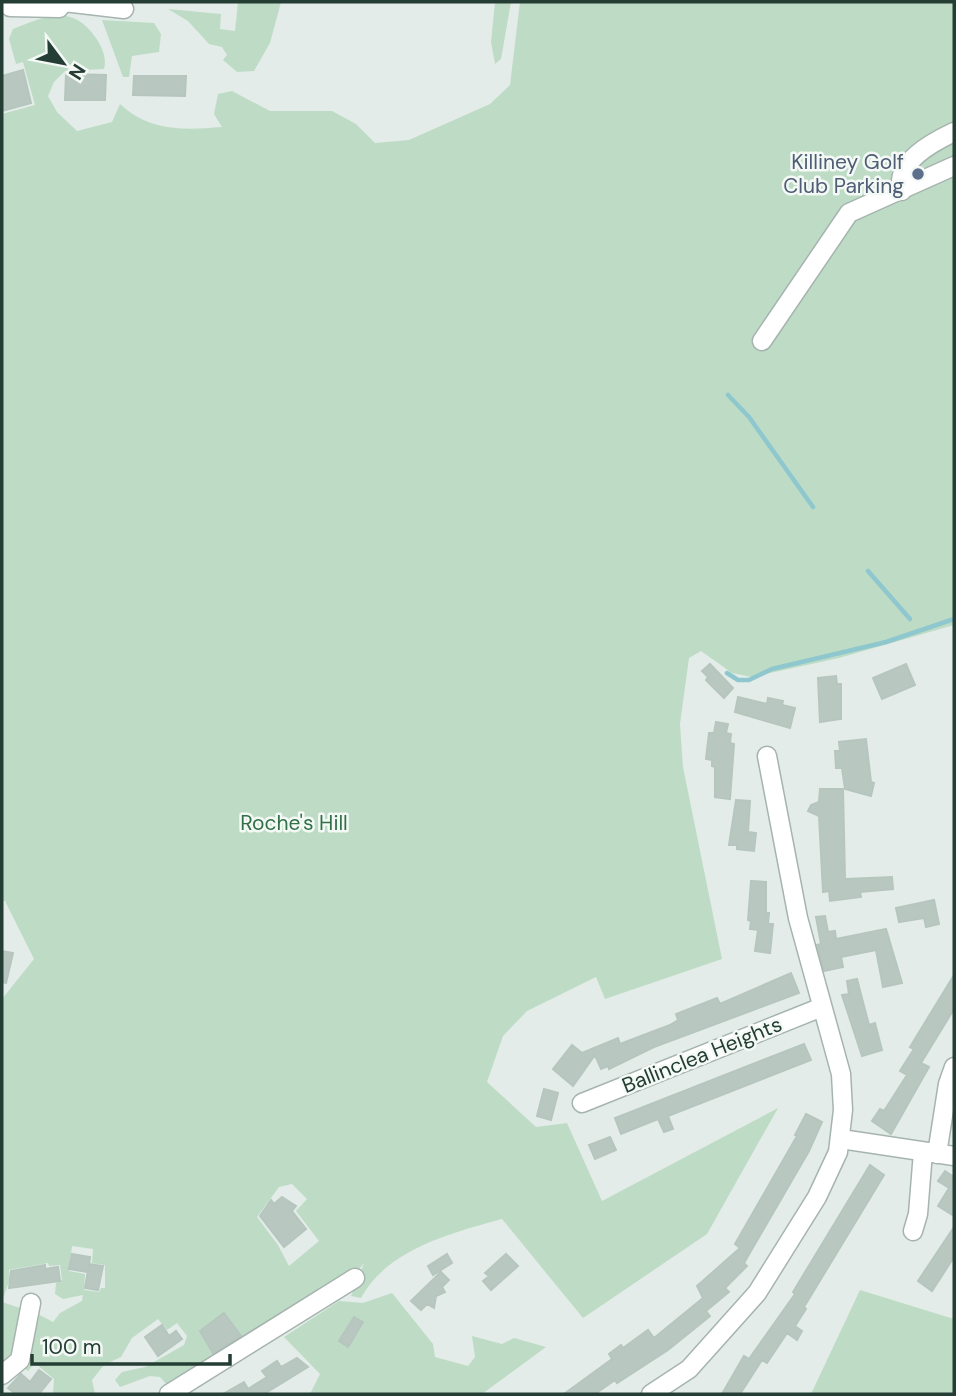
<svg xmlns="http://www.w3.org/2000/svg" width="956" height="1396" font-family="'DM Sans',sans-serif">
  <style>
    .green { fill: #bedcc5; fill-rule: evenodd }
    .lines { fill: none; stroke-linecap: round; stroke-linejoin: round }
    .stream { stroke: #8fc7ce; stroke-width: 4.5 }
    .building { fill: #b9c7c1; stroke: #b6c6bf; stroke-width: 2 }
    .minor-casing { stroke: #a6b4af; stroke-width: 21 }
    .minor { stroke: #fff; stroke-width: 18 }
    .service-dot { fill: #5c6f8a; stroke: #f4f9f6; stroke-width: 2.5 }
    .labels { text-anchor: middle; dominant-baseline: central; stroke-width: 5; stroke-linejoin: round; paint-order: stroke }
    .service-label { font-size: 21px; fill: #4e5e75; stroke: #f4f9f6; text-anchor: end }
    .park-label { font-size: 21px; fill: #307147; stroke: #f4f9f6 }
    .street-label { font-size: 21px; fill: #243d35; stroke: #f4f9f6 }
  </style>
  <rect width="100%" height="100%" fill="#e3ece8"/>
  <path class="green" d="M238 2H281L270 43 254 71 237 72 223 60 227 55 222 47 209 44 188 21 168 9 221 14 220 29 235 31Z
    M495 2H511L501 59 495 64 491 42Z
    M520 2H954V625L839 658 751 677 732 673 701 651 689 658 680 724 683 767 722 959 605 999 596 977 527 1011 503 1036 487 1082 536 1127 567 1123 602 1201 778 1108 707 1234 583 1318 502 1219C452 1233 387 1249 361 1298L351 1296 364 1263 357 1272 169 1387 160 1377 150 1376 120 1387 115 1380 122 1372 145 1367 184 1345 187 1336 177 1323 167 1330 158 1319 132 1338 121 1357 104 1365 92 1380 95 1394H53L54 1379 35 1363 28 1371 20 1365 36 1313 53 1322 60 1313 82 1301 83 1295 63 1299 55 1294 56 1283 62 1280 60 1265 49 1266 48 1263 9 1270 10 1279 2 1301V999L34 959 5 901H2V114L35 105 23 62 16 64 9 39 13 29C46 16 72 3 96 38 102 47 107 58 104 69L65 71 54 82 48 96 57 112 77 131 112 122 120 104C150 132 184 130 222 127L214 114 218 94 232 91 270 111H332L356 124 375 143 409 140 490 104 510 85ZM292 1184 307 1199 296 1211 319 1241 289 1266 278 1245 257 1217 279 1187ZM72 1246 93 1249 92 1263 105 1265V1288H101L99 1292 84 1290 85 1274 69 1271Z
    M102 20 154 23 161 34 159 52 132 56 129 77H123Z
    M860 1290 954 1319V1394H811Z
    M392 1293 433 1344 435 1357 468 1366 475 1357 472 1336 502 1344 514 1338 546 1347 482 1394H310L320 1374 284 1337 339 1301 363 1303Z
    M2 1302 26 1310 21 1349 2 1372Z"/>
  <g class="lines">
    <path class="stream" d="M728 395 749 417 813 507
      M868 571 910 619
      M727 673 738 680H749L772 669 886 642 954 619"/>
  </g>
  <path class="building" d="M23 70 31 103 2 111V76Z
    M66 74 106 75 105 100H65Z
    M134 76H186L185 96 133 95Z
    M710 664 733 688 724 698 706 680 708 677 702 671Z
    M906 664 915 685 882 699 873 678Z
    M836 676 837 684H841V719L820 722 818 678Z
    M738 697 767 704 768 698 783 701 782 705 795 708 790 728 735 712Z
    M716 722 728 724 726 733 731 734 730 743 734 744 730 799 715 797V767L712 766V760L706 759 709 733H714Z
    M866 739 871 782 874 783 871 796 845 789 842 768H836L835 751H840L839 742Z
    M820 789H843L845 879 892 877 893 889 860 892 861 897 830 901 829 891 823 892 819 816 808 811 811 805 819 802Z
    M736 800 750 801 748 832 756 833 754 851 737 849V845H729Z
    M751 881 766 882V913H769L768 924H773L770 953 755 951 758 930 750 929 751 921 748 920Z
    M934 900 939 924 926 927 924 918 899 922 896 908Z
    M825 916 828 932 835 931 836 939 886 929 902 983 883 987 876 950 841 957 843 967 824 971 817 945 821 944 816 917Z
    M2 951 13 953 6 983 2 982Z
    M791 973 799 993 654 1047 609 1069 608 1066 601 1069 595 1055 573 1086 553 1069 572 1045 582 1053 618 1038 620 1044 670 1025 678 1020 676 1014 717 998 720 1004Z
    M954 975V1009L921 1063 929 1067 891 1134 872 1121 880 1109 884 1111 907 1075 900 1071 914 1049 910 1047Z
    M857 979 869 1025 875 1023 882 1050 862 1056 842 995 849 994 847 981Z
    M804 1044 811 1060 668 1116 673 1129 664 1132 658 1119 621 1134 615 1118Z
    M544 1089 558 1093 551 1120 537 1116Z
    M806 1114 822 1122 809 1151 744 1263 747 1266 725 1288 729 1292 706 1311 710 1316 668 1350 617 1383 615 1380 595 1394H564L612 1359 609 1354 621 1345 623 1348 648 1330 654 1338 703 1298 697 1286 740 1248 735 1244 797 1136 795 1135Z
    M610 1137 616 1150 595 1159 589 1145Z
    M870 1165 884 1175 804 1307 806 1309 795 1326 802 1331 797 1340 787 1333 767 1363 762 1360 740 1394H722L744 1356 749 1359 795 1294 793 1292Z
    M945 1171 954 1177V1216L938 1206 949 1188 938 1181Z
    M282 1197 296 1206 292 1211 306 1229 284 1247 260 1216 271 1200 274 1204Z
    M954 1227V1257L932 1291 918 1281Z
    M72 1254 90 1257 88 1272 69 1269Z
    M447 1254 452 1263 433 1275 428 1266Z
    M506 1254 518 1266 491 1290 483 1281 489 1276 485 1273Z
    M89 1264 103 1266 98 1290 85 1288Z
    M45 1265V1269L58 1267 60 1281 9 1288 11 1271Z
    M441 1272 449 1280 442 1287 445 1292 436 1296 434 1308 427 1304 421 1310 411 1301Z
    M224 1313 241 1336 213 1353 200 1331Z
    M354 1317 363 1322 348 1347 339 1341Z
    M162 1325 169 1336 176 1331 182 1339 158 1356 145 1337Z
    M297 1358 308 1367 264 1394H223L244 1382 248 1389 267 1377 262 1371 277 1361 281 1367Z
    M39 1370 51 1379 39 1394H16L8 1388 21 1374 30 1382Z"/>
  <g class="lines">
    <defs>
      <path id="minor" d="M64 2 124 9
        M10 7 59 8 64 2
        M902 191C894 162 933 142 954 132
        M762 341 849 213 954 166
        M582 1103 822 1007
        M841 1139 954 1156
        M937 1154 948 1084 954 1067
        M913 1231 918 1214 923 1152
        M2 1375 20 1360 31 1303
        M169 1394 355 1278
        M651 1394 689 1369 757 1293 817 1197 838 1152 843 1110 841 1074 798 918 767 756"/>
    </defs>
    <use href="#minor" class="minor-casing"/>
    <use href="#minor" class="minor"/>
  </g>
  <circle class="service-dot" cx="918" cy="174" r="7"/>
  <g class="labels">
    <g class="service-label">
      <text x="904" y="162">Killiney Golf<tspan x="904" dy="24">Club Parking</tspan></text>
    </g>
    <g class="park-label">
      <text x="294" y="823">Roche's Hill</text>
    </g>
    <g class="street-label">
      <text transform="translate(702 1055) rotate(-22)">Ballinclea Heights</text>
    </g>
  </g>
  <rect width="956" height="1396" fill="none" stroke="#243d35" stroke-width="7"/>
  <g transform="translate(63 63) rotate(122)" stroke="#f4f9f6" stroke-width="5" paint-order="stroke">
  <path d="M0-5L12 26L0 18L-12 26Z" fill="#243d35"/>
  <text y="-10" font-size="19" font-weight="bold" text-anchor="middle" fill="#243d35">N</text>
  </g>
  <path d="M32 1354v10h198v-10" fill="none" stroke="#243d35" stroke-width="3.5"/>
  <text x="42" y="1354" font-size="21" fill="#243d35" stroke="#f4f9f6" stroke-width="5" paint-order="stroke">100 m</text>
</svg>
